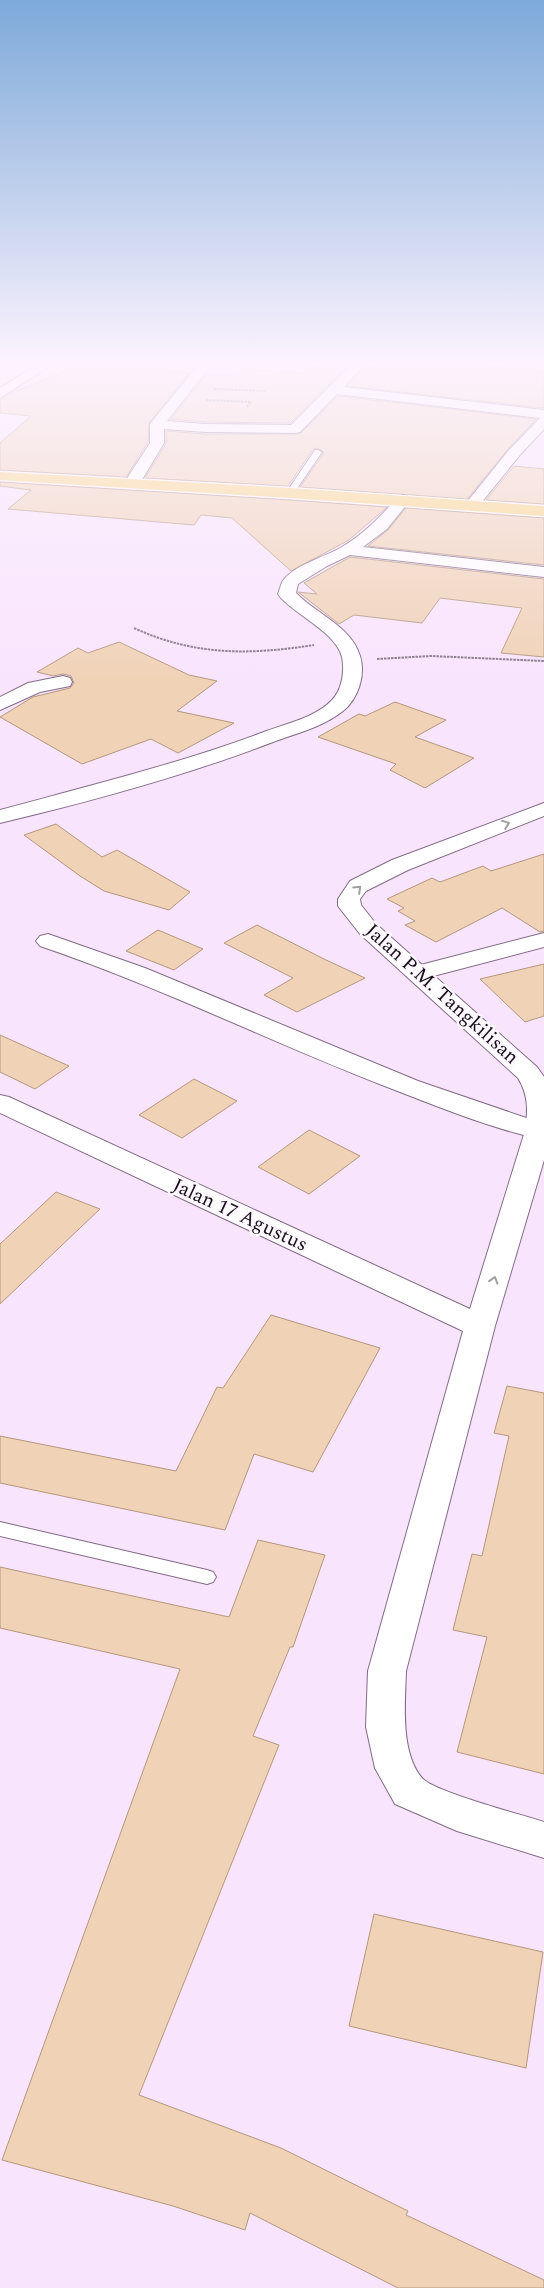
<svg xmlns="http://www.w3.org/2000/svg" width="544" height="2288" font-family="Spectral,serif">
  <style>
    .building { fill: #f0d2b6; stroke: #b4977d }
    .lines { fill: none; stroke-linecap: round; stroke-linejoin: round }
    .service-casing { stroke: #826b86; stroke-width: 2 }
    .minor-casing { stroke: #826b86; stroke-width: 2 }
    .tertiary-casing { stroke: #826b86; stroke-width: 2 }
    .primary-casing { stroke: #fff; stroke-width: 2 }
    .path { stroke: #857688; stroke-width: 2; stroke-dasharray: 2.5 1; stroke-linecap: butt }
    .service { fill: #fff; fill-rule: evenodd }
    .minor { fill: #fff; fill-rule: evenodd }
    .tertiary { fill: #fff; fill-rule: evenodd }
    .primary { fill: #f8d580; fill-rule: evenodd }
    .oneway { stroke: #a29fa3 }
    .labels { text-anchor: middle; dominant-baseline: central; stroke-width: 5; stroke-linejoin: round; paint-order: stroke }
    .street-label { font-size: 20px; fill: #170e19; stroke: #fdf7fe }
  </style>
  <rect width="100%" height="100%" fill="#f9e4fd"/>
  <path class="building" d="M84 364H168L161 370 189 373 149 423 148 442 126 477 0 470V443L31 416 0 413V400L11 393Z
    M399 364H465L544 372V408L348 386 366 366 394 370Z
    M308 367 343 370 290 423 205 422 171 419 207 374 232 375 240 369 302 373Z
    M338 396 536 419 508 449 467 499 300 487 324 453 318 448 313 449 288 486 145 478 166 444V431L205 434H300Z
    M514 466 544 469V504L486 500Z
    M0 482 290 500 387 507 349 540 291 571 232 518 201 515 194 525 8 509 31 490 0 486Z
    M406 508 544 518V565L368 546 388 530Z
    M350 557 544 579V657L501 653 522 608 440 598 422 623 354 615 339 624 298 592 317 594 304 583Z
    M119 642 189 675 217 681 177 711 234 723 178 753 151 739 82 764 0 717 33 697 70 688 74 683 71 676 63 674 53 676 37 672 78 648 88 653Z
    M395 702 446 720 415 737 474 758 425 788 390 770 396 764 318 737 359 714 365 716Z
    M56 824 102 857 117 850 190 892 169 910 104 891 80 876 24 835Z
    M544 854V931L540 932 502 908 436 942 405 925 415 921 398 911 404 908 387 899 432 878 440 882 483 866 491 871Z
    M257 925 326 960 365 978 297 1012 264 995 293 978 224 943Z
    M158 930 203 949 174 970 126 951Z
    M544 964V1016L525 1022 480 979Z
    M0 1035 69 1066 35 1089 0 1072Z
    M194 1079 237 1101 182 1138 139 1115Z
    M309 1130 360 1156 309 1194 258 1167Z
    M56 1192 100 1209 0 1304V1244Z
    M271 1315 380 1348 313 1472 254 1454 225 1530 0 1483V1436L176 1471 217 1387 223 1388Z
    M507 1386 544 1393V1774L457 1752 487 1637 453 1630 472 1554 482 1556 509 1436 494 1433Z
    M258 1540 325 1555 293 1647H290L253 1736 279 1745 139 2095 281 2148 408 2211 406 2215 544 2280V2288H398L250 2213 245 2230 173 2206 2 2160 180 1669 0 1628V1567L229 1617Z
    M374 1914 543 1952 526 2068 349 2026Z"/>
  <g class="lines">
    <defs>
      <path id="service" d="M318 450 322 452 294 493 287 495 286 493 315 450Z
        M0 1522 207 1570 213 1572 216 1577 213 1582 207 1584 0 1536Z"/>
      <path id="minor" d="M38 364H53L0 398V388Z
        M199 364H212L167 421 205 424 291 425 352 364H365L344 387 544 410V429L519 456 477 508H467L464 505 467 502 509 450 540 418 337 394 300 432 295 433 205 432 164 429V443L140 483 137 486H127L124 483 150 443V424Z
        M403 495 408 497 411 500 408 503 387 529 363 547 544 567V577L350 555 327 566 298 584 296 593C316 614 351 626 360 656 366 675 358 699 343 711 323 727 297 733 273 742 185 776 92 801 0 823V810C89 786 178 764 264 732 287 723 315 718 332 700 342 690 345 671 342 657 336 633 298 616 281 598L278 594 282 582C293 565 325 557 342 547 364 534 381 516 398 497Z
        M63 676 70 678 72 682 70 686 40 692 0 710V697L28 683Z
        M544 933V947L418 980 409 978 406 973 409 968Z
        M48 934 145 968 418 1081 544 1124V1138L539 1139C496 1129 454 1113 413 1097 287 1050 167 989 40 946L36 941 40 936Z"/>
      <path id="tertiary" d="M544 803V816L408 870 366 891 360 899 361 905 376 924 537 1067 544 1077V1160L495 1326 406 1671C405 1703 400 1752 422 1778 434 1792 523 1815 544 1822V1858L457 1831 395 1804 375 1768 366 1727 368 1671 463 1331 0 1113V1095L9 1097 470 1309 525 1131C528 1111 529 1096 518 1078L360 934 338 906V899L350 881 392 860Z"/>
      <path id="primary" d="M0 472 290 488 544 506V516L290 498 0 480Z"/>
    </defs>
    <use href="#service" class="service-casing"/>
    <use href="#minor" class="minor-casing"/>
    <use href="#tertiary" class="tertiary-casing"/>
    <use href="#primary" class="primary-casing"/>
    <path class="path" d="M214 389 265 391
      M206 400 251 402 247 407
      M134 628C195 656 249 655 314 645
      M377 659 431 656 544 661"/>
    <use href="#service" class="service"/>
    <use href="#minor" class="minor"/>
    <use href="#tertiary" class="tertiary"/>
    <use href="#primary" class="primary"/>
  </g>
  <defs><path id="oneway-chevron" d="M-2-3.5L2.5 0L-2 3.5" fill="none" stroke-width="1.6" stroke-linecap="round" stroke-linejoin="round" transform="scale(1.25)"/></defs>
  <g class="oneway">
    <use href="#oneway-chevron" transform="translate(506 824) rotate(-21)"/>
    <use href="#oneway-chevron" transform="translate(358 889) rotate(-43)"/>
    <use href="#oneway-chevron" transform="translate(494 1280) rotate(-73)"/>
  </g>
  <linearGradient id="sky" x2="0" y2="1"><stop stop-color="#7da9d9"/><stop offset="0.53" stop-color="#fcf3fe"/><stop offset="1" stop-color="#fcf3fe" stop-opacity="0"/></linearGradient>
  <rect width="544" height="684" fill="url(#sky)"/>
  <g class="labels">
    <g class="street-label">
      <text transform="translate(442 994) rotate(42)">Jalan P.M. Tangkilisan</text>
      <text transform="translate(240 1215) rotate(25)">Jalan 17 Agustus</text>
    </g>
  </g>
</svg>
